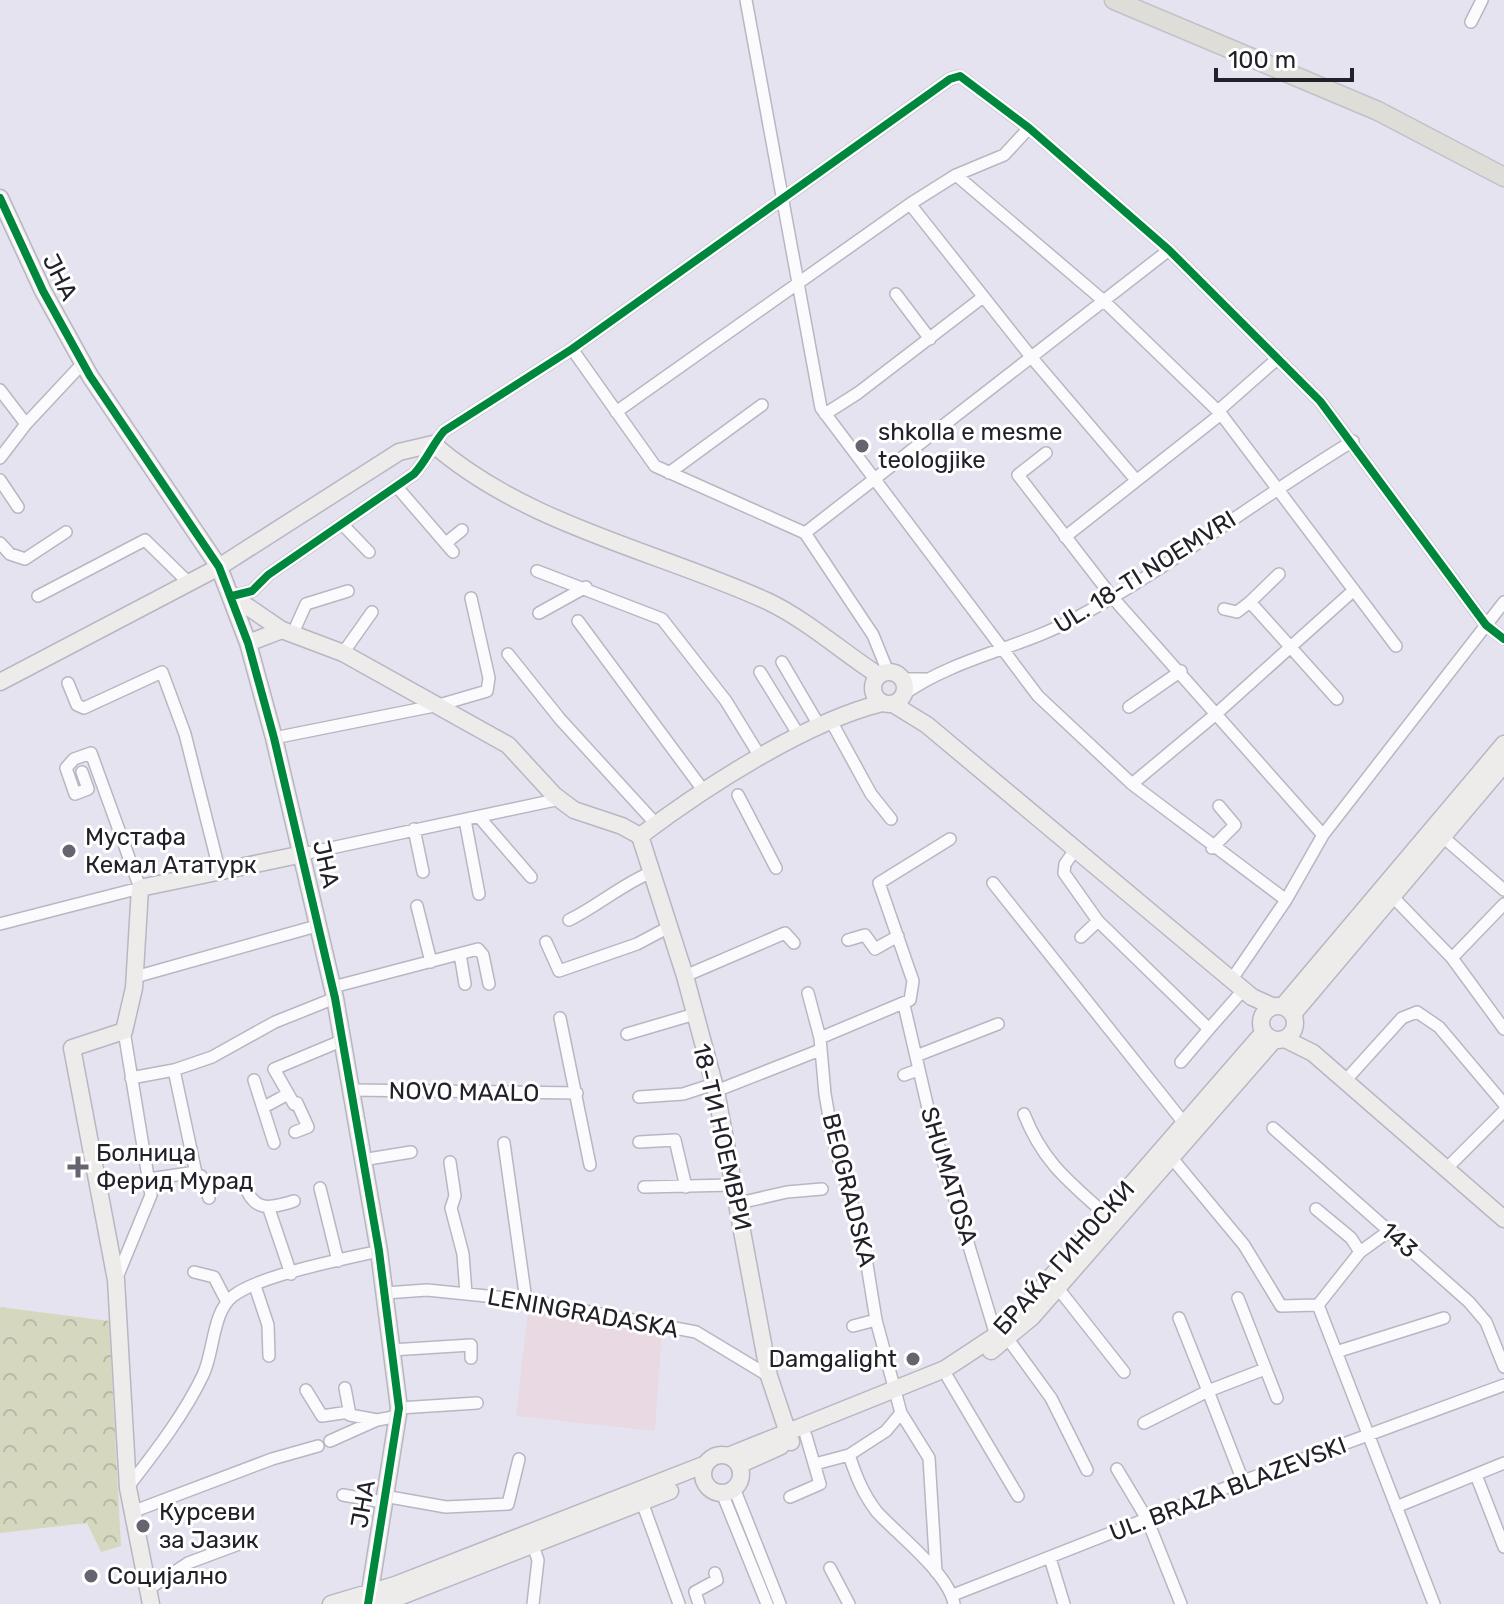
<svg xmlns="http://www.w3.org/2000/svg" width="1504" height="1604" font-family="Rubik,sans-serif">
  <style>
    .education { fill: #e8d9e3 }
    .park { fill: url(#park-crowns) }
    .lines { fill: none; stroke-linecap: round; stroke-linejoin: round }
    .street-casing { stroke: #b9b6c2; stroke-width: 14 }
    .secondary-casing { stroke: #b9b6c2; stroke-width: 19 }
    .primary-casing { stroke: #c2c0c7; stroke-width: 21 }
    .street { stroke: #fbfbfd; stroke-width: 11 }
    .secondary { stroke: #edecea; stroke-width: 16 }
    .primary { stroke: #dfddd8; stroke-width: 18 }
    .cycleway-casing { stroke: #fff; stroke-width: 13 }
    .cycleway { stroke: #00873e; stroke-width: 8 }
    .poi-dot { fill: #67646f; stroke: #fff; stroke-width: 3 }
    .labels { text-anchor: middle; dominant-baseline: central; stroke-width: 6; stroke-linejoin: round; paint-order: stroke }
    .street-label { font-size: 24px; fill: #222029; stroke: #fff }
    .poi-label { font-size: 24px; fill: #222029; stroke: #fff; text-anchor: start }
  </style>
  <defs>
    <pattern id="park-crowns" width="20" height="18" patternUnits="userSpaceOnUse" patternTransform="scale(2)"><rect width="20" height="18" fill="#d5d8bf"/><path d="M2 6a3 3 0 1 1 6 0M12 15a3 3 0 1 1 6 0" fill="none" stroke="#b7b9a4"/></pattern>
  </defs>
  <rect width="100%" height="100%" fill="#e6e3f1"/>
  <path class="education" d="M529 1303 662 1330 655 1431 516 1416Z"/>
  <path class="park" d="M0 1307 109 1321 121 1546 101 1552 87 1523 0 1533Z"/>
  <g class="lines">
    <defs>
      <path id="street" d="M746 0 821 408 1038 696 1132 784 1286 900
        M1471 22 1482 0
        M956 175 1105 302 1221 414 1396 646
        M910 204 1032 358 1136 480
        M896 294 930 339
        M572 349 655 466 805 533 873 635 888 672
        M0 390 26 424
        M1218 411 1277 359
        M616 412 910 204 956 175 1004 155 1029 128
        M825 414 858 393 983 297
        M1046 453 1018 475 1113 598 1323 835
        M0 458 26 424 83 363
        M669 473 762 405
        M0 480 18 507
        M397 487 453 552
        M343 525 369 552
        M805 533 1169 250
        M1065 537 1221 414
        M0 543 10 554 25 559 66 532
        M446 543 462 530
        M537 571 662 619 726 701 761 758
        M38 596 145 540 189 583
        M233 596 252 591 268 575 414 474C427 460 432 445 444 431L572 349 950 79 960 76 1029 128 1169 250 1320 401 1486 625 1504 639
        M1250 602 1279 574
        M1224 609 1237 612 1250 602 1337 699
        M539 613 586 587
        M578 621 703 790
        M293 633 306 604 348 591
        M343 653 372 612
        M508 654 560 719 656 824
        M782 662 820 727
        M760 672 800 737
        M902 679H925
        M68 683 77 705 84 708 162 672 185 734 219 869
        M904 694C955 658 1021 648 1076 618 1172 566 1259 498 1353 441
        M1129 707 1181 671
        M831 721 871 794 891 819
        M274 738 439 705 487 691 489 678 471 598
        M1132 784 1216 714 1354 590
        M738 795 776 868
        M479 817 531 877
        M465 820 479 894
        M414 829 423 872
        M1443 837 1504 890
        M1212 848 1235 825 1219 806
        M1075 850 1065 864 1064 873 1098 921 1209 1029 1181 1062
        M303 854 560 799
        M993 883 1184 1123
        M1393 897 1452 958 1504 1029
        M417 906 431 962
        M569 920C598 906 622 884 652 872
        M0 924 140 888 91 753 74 759 66 768 75 794 88 789 82 772
        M1081 937 1098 921
        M848 940 865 935 875 949 898 936
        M546 942 559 971 637 944 669 927
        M460 954 465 984
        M1452 958 1504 904
        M685 976 785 933 794 943
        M135 977 320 925
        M1232 979 1286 900 1323 835 1504 602
        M333 987 478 949 483 955 489 984
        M808 993 820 1038 825 1094 833 1140 863 1240 876 1320 901 1413 886 1431 849 1455C856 1476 863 1494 877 1512 898 1535 949 1574 954 1604
        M904 1005 930 1117 997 1339
        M560 1018 590 1165
        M1209 1029 1244 989
        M627 1034 695 1014
        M820 1038 910 1000 913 981 879 883 950 839
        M916 1056 998 1024
        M174 1070 197 1178 201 1176 209 1198
        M904 1075 918 1070
        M131 1078 174 1070 212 1057 275 1022 335 998
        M254 1080 274 1143
        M1345 1081 1402 1018 1417 1012 1439 1027 1504 1104
        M350 1090 577 1093
        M716 1091 820 1050
        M639 1097 683 1094 714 1084
        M264 1107 288 1094
        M1024 1114C1043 1162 1068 1181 1105 1214
        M1273 1128 1469 1302 1486 1322 1504 1367
        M295 1132 308 1127 297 1103 294 1104 274 1069 341 1041
        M639 1142 675 1140 686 1187
        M504 1143 526 1300
        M1171 1157 1244 1245 1281 1306 1318 1305
        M362 1160 411 1152
        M450 1162 455 1196 451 1208 463 1254 466 1294
        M1445 1170 1504 1111
        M149 1179 196 1172
        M244 1183C253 1212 269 1209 294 1201
        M644 1187 733 1185
        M320 1188 338 1261
        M739 1203 787 1192 822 1189
        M269 1209 291 1274
        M1316 1209 1351 1238 1360 1252
        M1389 1231 1360 1252 1318 1305 1434 1604
        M194 1272 214 1277 227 1302
        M116 1280 151 1195 124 1031
        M255 1286 268 1325 269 1356
        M1057 1287 1124 1372
        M385 1293 427 1290 526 1300 696 1332 769 1376
        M1238 1298 1277 1398
        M1179 1318 1208 1391 1265 1369
        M853 1326 876 1320
        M1008 1339 1051 1398 1087 1470
        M391 1350 471 1345V1358
        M1336 1352 1444 1318
        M948 1378 1018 1496
        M345 1388 350 1415 377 1420
        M306 1390 322 1416 349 1412
        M399 1408 477 1403
        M901 1413 929 1458 936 1572
        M1144 1423 1208 1391 1243 1481
        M330 1441 377 1420 399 1416
        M815 1464 849 1455
        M1117 1469 1147 1519 1181 1604
        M1476 1475 1504 1547
        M128 1487C155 1452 184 1415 203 1375 214 1353 212 1312 233 1296 260 1275 344 1259 379 1251
        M734 1488 780 1604
        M722 1493 767 1604
        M343 1495 383 1502
        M384 1496 446 1507 508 1504 519 1459
        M790 1497 820 1484 806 1436
        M642 1502 679 1604
        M1396 1507 1504 1463
        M132 1512 272 1459 318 1446
        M532 1543 538 1560 533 1604
        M1050 1558 1064 1604
        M830 1568 849 1604
        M147 1590 188 1563 239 1544
        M953 1595 1243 1481 1504 1385
        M699 1604 695 1592 717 1580 715 1573"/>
      <path id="secondary" d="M0 198 43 291 90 376 219 567 248 643 274 738 335 998 379 1251 399 1408 368 1604
        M232 596 282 630 343 653 508 745 554 795 574 810 622 826 640 836 685 976 716 1091 769 1376 791 1442
        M248 643 282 630
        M873 688a16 16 0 1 1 32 0a16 16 0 1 1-32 0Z
        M0 682 219 567 399 452 433 444C526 525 657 551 767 601 807 620 841 651 878 675
        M893 704 927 725 1252 997 1272 1006
        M640 836C704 788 805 722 882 703
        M1261 1023a17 17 0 1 1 34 0a17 17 0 1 1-34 0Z
        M1283 1006 1504 744
        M1293 1014 1504 764
        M1285 1039 1313 1053 1504 1219
        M991 1351 1032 1317 1274 1040
        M703 1474a19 19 0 1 1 38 0a19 19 0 1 1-38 0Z
        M728 1456 945 1369 995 1336 1024 1308 1263 1033
        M739 1465 781 1446
        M151 1604 128 1488 116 1280 72 1048 124 1031 134 988 140 888 303 854
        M331 1604 395 1585 706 1464
        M381 1604 670 1491"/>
      <path id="primary" d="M1114 0 1378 111 1504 177"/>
    </defs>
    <use href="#street" class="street-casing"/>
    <use href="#secondary" class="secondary-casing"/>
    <use href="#primary" class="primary-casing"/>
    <use href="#street" class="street"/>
    <use href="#secondary" class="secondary"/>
    <use href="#primary" class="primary"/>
    <defs>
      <path id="cycleway" d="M0 198 43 291 90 376 219 567 248 643 274 738 335 998 379 1251 399 1408 368 1604
        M232 596 252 591 268 575 414 474C427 460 432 445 444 431L572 349 950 79 960 76 1029 128 1169 250 1320 401 1486 625 1504 639"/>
    </defs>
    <use href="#cycleway" class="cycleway-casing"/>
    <use href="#cycleway" class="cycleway"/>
  </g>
  <g class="poi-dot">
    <circle cx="862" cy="446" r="8"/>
    <circle cx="69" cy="851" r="8"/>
    <path d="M74 1155h8v8h8v8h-8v8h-8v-8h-8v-8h8z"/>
    <circle cx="913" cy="1359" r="8"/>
    <circle cx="143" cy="1526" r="8"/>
    <circle cx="91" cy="1576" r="8"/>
  </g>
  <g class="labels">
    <g class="street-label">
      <text transform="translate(60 277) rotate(63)">ЈНА</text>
      <text transform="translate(1145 572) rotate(-32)">UL. 18-TI NOEMVRI</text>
      <text transform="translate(326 864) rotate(77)">ЈНА</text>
      <text transform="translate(464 1092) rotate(1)">NOVO MAALO</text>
      <text transform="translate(722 1137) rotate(77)">18-ТИ НОЕМВРИ</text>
      <text transform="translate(949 1176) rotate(73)">SHUMATOSA</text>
      <text transform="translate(849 1190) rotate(76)">BEOGRADSKA</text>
      <text transform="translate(1399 1240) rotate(42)">143</text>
      <text transform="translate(1064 1258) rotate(-48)">БРАЌА ГИНОСКИ</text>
      <text transform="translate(583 1313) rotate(10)">LENINGRADASKA</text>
      <text transform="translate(1228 1489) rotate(-21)">UL. BRAZA BLAZEVSKI</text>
      <text transform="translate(363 1504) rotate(-80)">ЈНА</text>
    </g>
    <g class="poi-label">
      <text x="878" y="432">shkolla e mesme<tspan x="878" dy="28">teologjike</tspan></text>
      <text x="85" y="837">Мустафа<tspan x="85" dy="28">Кемал Ататурк</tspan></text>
      <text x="96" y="1153">Болница<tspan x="96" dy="28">Ферид Мурад</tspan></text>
      <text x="897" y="1359" text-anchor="end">Damgalight</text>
      <text x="159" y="1512">Курсеви<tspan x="159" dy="28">за Јазик</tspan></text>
      <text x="107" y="1576">Социјално</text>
    </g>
  </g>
  <path d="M1216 68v12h136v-12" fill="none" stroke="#222029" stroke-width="4"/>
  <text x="1228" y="68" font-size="24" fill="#222029" stroke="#ffffff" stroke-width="6" paint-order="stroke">100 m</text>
</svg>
